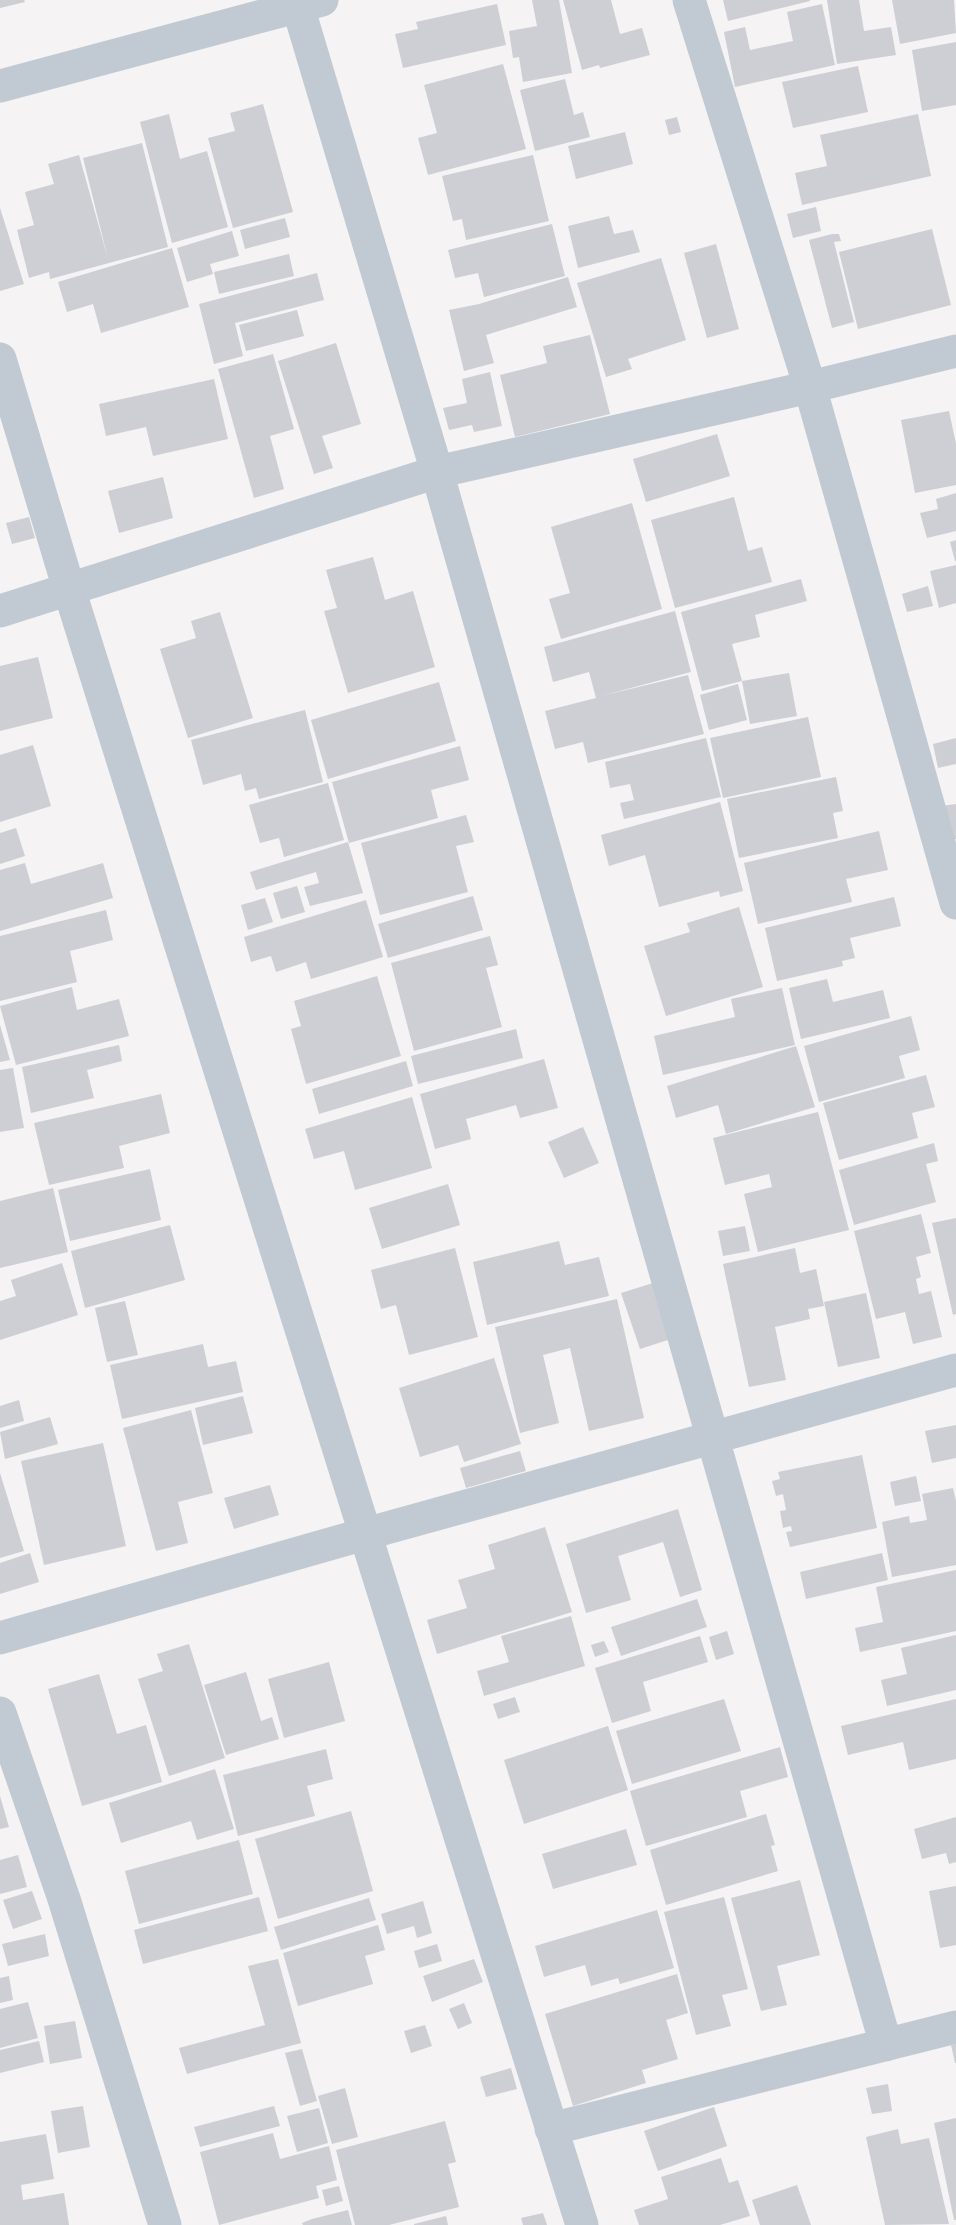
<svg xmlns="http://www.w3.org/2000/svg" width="956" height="2225" font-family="'PT Sans',sans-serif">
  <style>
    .building { fill: #cdcfd5 }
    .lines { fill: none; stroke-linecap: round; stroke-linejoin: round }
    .minor { stroke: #c1cad2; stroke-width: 33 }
  </style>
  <rect width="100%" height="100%" fill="#f5f3f3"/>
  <path class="building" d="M0 0H24L25 2 0 8Z
    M532 0H559L572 73 523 82 519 57 513 58 509 31 537 26Z
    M563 0H611L620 34 642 28 650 55 600 68 599 65 582 70Z
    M723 0H810V1L728 21Z
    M827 0H859L864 31 891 27 896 55 837 64Z
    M892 0H954L956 33 900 44Z
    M497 4 506 45 403 68 395 34 418 29 416 22Z
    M822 4 835 65 735 87 724 32 745 27 750 50 793 41 787 12Z
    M956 42V105L922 111 912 50Z
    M503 64 526 149 428 175 418 138 437 133 424 85Z
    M858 66 868 112 793 128 782 82Z
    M565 79 574 115 583 112 590 137 535 151 520 90Z
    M263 104 293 212 233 228 208 138 235 131 230 113Z
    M169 114 180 159 207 151 228 227 172 243 140 122Z
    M918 114 931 176 802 205 795 173 827 166 820 135Z
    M677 117 681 132 669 135 665 120Z
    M625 132 633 164 576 179 568 146Z
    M142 143 168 247 50 279 49 272 29 278 17 230 34 225 25 192 54 184 48 164 79 155 108 259 83 158Z
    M533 155 549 221 466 240 462 219 453 221 442 176Z
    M816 207 821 231 793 238 787 214Z
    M0 208 24 284 0 291Z
    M609 216 614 234 633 230 640 252 578 268 568 226Z
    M285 218 290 237 245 249 240 230Z
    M552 224 565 276 484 297 478 273 455 278 448 250Z
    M932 229 951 305 858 329 839 252Z
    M232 231 239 256 210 264 213 274 187 282 177 248Z
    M832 234H839L841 241 834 242 854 322 832 328 809 240Z
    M716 244 739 329 707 338 684 253Z
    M172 248 189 307 101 333 93 304 67 312 58 282Z
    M289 254 294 276 219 294 214 272Z
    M661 258 686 340 628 359 632 369 606 377 577 283Z
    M317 273 324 300 235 323 243 356 214 364 199 304Z
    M568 277 577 307 486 335 494 363 464 371 449 310 479 304Z
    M297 310 304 336 246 351 239 325Z
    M590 335 610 414 515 437 500 375 547 363 543 346Z
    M336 343 361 424 322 436 333 468 314 474 278 361Z
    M273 354 294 429 270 436 284 489 254 498 218 369Z
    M490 372 502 426 474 432 472 425 449 430 443 408 467 403 462 379Z
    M214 379 228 439 153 456 146 427 106 436 99 404Z
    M949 411 956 444V485L915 493 901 420Z
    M717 434 730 476 646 502 633 459Z
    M163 477 173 518 119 533 108 491Z
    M956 493V531L927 538 920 513 938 509 936 499Z
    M734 497 748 551 762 547 772 582 675 608 651 520Z
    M632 503 662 609 561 639 549 599 570 593 551 527Z
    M29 517 35 538 12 544 6 523Z
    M956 540V561H955L950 542Z
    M373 557 385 600 413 591 435 667 348 693 324 611 337 608 326 570Z
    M956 565V603L939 608 930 571Z
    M801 579 807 601 755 615 760 637 732 644 742 681 702 691 681 612Z
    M928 586 933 606 907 612 902 594Z
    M675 611 691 672 601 696 688 675 704 734 588 763 583 742 555 749 545 711 596 698 589 672 553 682 544 647Z
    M220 612 253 718 188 738 160 649 196 638 191 621Z
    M38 657 53 718 0 731V666Z
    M789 673 797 716 750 724 742 681Z
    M439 682 456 741 328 779 311 720Z
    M738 684 747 720 709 730 700 695Z
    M305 710 323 782 259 799 256 788 245 791 241 774 203 785 191 740Z
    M808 717 821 777 723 798 710 738Z
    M706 738 721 797 624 819 620 803 634 800 630 784 610 788 605 762Z
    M956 738V764L938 768 933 744Z
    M33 745 51 806 0 822V755Z
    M460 746 469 780 431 790 438 818 349 843 332 782Z
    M836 777 843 811 833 813 838 838 739 858 727 799Z
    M328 783 344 840 284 857 279 838 260 843 249 805Z
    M720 802 743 891 720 897 719 891 659 907 645 855 609 866 601 835Z
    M956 804V839L948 840 941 806Z
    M466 815 474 842 456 846 468 892 380 915 361 843Z
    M16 828 25 856 0 864V833Z
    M879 831 888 870 846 879 852 902 758 924 744 863Z
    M348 842 363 893 310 906 304 887 319 883 316 872 256 890 250 872Z
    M25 863 31 884 103 863 113 898 0 931V870Z
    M297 886 305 912 281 919 273 893Z
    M473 896 483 930 388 958 378 924Z
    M894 897 901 926 850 938 855 958 842 961 843 966 777 981 765 928Z
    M265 898 273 922 248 930 241 905Z
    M366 900 383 957 311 979 306 962 276 972 271 956 251 962 244 937Z
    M739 907 763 987 666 1016 644 946 690 932 687 923Z
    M106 910 113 940 70 951 77 982 0 1001V936Z
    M490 936 498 965 486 968 502 1027 414 1051 391 963Z
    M377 976 401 1056 306 1084 291 1029 301 1026 294 1001Z
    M827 979 833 1002 883 990 890 1018 801 1039 789 988Z
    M72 987 77 1010 119 999 129 1036 16 1065 0 1006Z
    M782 988 795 1045 663 1075 654 1036 735 1017 731 999Z
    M911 1016 920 1050 899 1056 905 1078 819 1102 804 1046Z
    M0 1025 10 1060 0 1062Z
    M516 1029 523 1058 418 1084 411 1056Z
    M119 1045 122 1061 87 1070 94 1098 31 1113 22 1067Z
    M796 1046 815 1107 726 1134 718 1105 676 1118 667 1086Z
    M544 1059 558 1108 520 1118 516 1105 466 1119 471 1139 435 1149 420 1094Z
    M406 1061 413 1086 319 1114 312 1089Z
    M13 1068 24 1128 0 1132V1070Z
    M926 1075 935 1107 912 1113 918 1138 839 1160 823 1103Z
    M161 1094 170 1133 119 1146 124 1168 49 1185 34 1123Z
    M412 1097 432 1168 355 1190 344 1151 314 1159 305 1129Z
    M818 1112 849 1230 758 1252 744 1194 772 1187 769 1174 725 1185 713 1138Z
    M583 1127 599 1163 564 1178 548 1142Z
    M934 1143 938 1161 926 1164 936 1202 854 1225 839 1170Z
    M150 1169 161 1220 70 1241 58 1190Z
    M448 1184 460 1225 382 1249 369 1208Z
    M53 1188 68 1252 0 1268V1201Z
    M921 1214 931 1253 916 1257 921 1277 916 1279 919 1294 931 1291 942 1337 913 1344 905 1312 876 1319 854 1231Z
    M956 1218V1314L953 1315 932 1223Z
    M170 1225 185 1280 85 1308 71 1251Z
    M745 1226 750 1251 723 1256 718 1231Z
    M559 1241 565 1265 599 1257 609 1296 487 1325 473 1262Z
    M455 1248 478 1337 409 1355 396 1305 381 1309 371 1270Z
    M795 1248 800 1273 816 1269 824 1306 808 1309 810 1319 775 1327 786 1380 749 1387 723 1264Z
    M62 1263 78 1315 0 1340V1301L16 1296 11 1280Z
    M653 1283 671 1339 640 1349 621 1293Z
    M866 1293 880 1358 838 1367 824 1302Z
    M617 1299 644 1418 589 1431 570 1348 543 1355 559 1423 520 1433 495 1327Z
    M125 1301 138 1355 107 1362 95 1308Z
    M203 1344 208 1367 236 1361 243 1392 122 1419 110 1365Z
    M494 1358 521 1444 464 1462 458 1445 420 1457 399 1388Z
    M243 1396 253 1433 203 1445 195 1408Z
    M19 1400 24 1421 0 1428V1406Z
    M191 1410 213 1493 178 1502 188 1543 156 1551 123 1428Z
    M50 1417 58 1444 5 1459 0 1432Z
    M956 1425V1458L932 1463 925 1431Z
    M103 1443 126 1546 44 1565 21 1461Z
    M520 1451 526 1471 466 1488 460 1468Z
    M862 1455 877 1528 790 1547 786 1532 792 1531 791 1526 783 1528 780 1511 786 1510 783 1494 776 1496 772 1481 780 1479 778 1472Z
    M0 1473 24 1551 0 1558Z
    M916 1476 921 1501 895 1506 890 1482Z
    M270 1485 279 1515 234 1529 224 1498Z
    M953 1488 956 1501V1565L892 1577 882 1522 909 1516 910 1523 927 1520 922 1494Z
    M678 1509 702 1590 680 1597 663 1542 618 1556 631 1600 586 1613 566 1544Z
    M545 1527 572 1612 437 1654 427 1620 467 1608 458 1580 495 1569 488 1545Z
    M30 1553 39 1582 0 1594V1563Z
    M882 1553 888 1580 806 1599 800 1572Z
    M956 1570V1631L860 1652 855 1628 883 1622 876 1587Z
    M697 1599 707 1627 621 1656 611 1627Z
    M571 1616 585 1666 484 1696 477 1671 509 1662 501 1636Z
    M727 1631 734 1654 716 1660 709 1637Z
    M956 1635V1690L887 1706 881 1680 907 1674 901 1648Z
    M700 1636 708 1662 643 1682 651 1711 612 1723 595 1668Z
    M604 1641 609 1652 595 1657 591 1645Z
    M189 1644 225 1758 169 1776 138 1679 163 1671 157 1654Z
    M329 1662 345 1721 284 1738 268 1679Z
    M246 1672 261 1721 272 1717 279 1739 226 1755 204 1685Z
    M99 1674 117 1734 146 1725 162 1782 82 1806 48 1689Z
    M515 1697 520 1712 498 1719 493 1704Z
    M724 1699 741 1751 632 1784 616 1731Z
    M956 1699V1759L909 1770 903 1742 848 1755 841 1726Z
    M608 1726 628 1790 524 1824 504 1760Z
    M780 1747 788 1777 740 1791 747 1817 646 1846 630 1791Z
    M326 1749 333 1779 307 1786 315 1816 238 1836 223 1775Z
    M215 1769 234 1829 197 1840 191 1821 121 1843 109 1803Z
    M0 1796 9 1827 0 1829Z
    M351 1811 373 1891 278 1919 255 1839Z
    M766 1814 775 1845 771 1846 778 1871 666 1905 650 1850Z
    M956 1817V1862L949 1864 946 1853 922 1859 914 1829Z
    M626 1829 637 1865 553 1889 542 1854Z
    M239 1840 253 1894 139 1924 125 1871Z
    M18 1855 27 1887 0 1894V1860Z
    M800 1880 820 1955 777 1966 787 2005 761 2011 731 1898Z
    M956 1886V1945L940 1948 929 1891Z
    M32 1891 42 1919 13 1929 3 1900Z
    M259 1897 268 1931 143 1964 134 1930Z
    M724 1897 748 1989 722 1995 731 2026 696 2035 664 1912Z
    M369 1898 376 1920 281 1950 274 1927Z
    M423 1901 432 1933 417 1938 414 1926 387 1934 381 1914Z
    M657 1910 674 1968 620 1984 618 1978 591 1986 585 1965 544 1977 535 1946Z
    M378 1925 385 1950 365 1956 373 1984 298 2006 283 1953Z
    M45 1934 49 1956 8 1966 2 1944Z
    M437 1944 442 1961 419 1968 414 1951Z
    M278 1959 301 2043 187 2074 179 2048 265 2025 248 1966Z
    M474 1959 483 1982 432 2002 423 1976Z
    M677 1974 688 2013 666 2020 678 2059 642 2070 646 2083 573 2106 545 2014Z
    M9 1976 13 2000 0 2003V1978Z
    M28 2002 38 2038 0 2048V2009Z
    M464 2003 472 2023 458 2029 449 2009Z
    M75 2021 82 2058 50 2064 44 2026Z
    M425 2025 432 2046 411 2053 404 2031Z
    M39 2041 44 2062 0 2073V2050Z
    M956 2044V2063H955L951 2045Z
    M302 2049 317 2101 300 2106 285 2053Z
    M511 2068 517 2089 486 2097 480 2077Z
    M888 2084 892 2111 872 2114 866 2088Z
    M345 2088 358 2137 332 2144 318 2096Z
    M83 2106 90 2147 58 2153 51 2111Z
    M274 2106 280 2126 200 2147 194 2127Z
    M714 2107 727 2146 658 2171 644 2131Z
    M319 2108 328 2143 297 2152 287 2116Z
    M956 2118V2220H954L934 2123Z
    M445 2121 456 2162 448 2164 459 2207 389 2225H355L336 2150Z
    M898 2129 901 2144 929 2138 949 2224 885 2225 866 2137Z
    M273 2133 280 2159 329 2146 337 2180 316 2186 319 2198 219 2225 200 2152Z
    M46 2134 54 2179 21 2185 23 2200 64 2193 69 2225H0V2142Z
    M721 2158 729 2183 738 2180 750 2216 720 2225H639L634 2210 668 2199 661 2177Z
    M797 2185 811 2225H760L752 2200Z
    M339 2186 343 2201 326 2206 322 2190Z
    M348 2210 352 2225H303L302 2223 312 2219Z
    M543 2213 547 2225H523L521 2218Z
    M446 2216 448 2225H414V2224Z"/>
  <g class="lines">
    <path class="minor" d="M296 0 437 472 886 2045
      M689 0 810 387 956 903
      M0 86 322 0
      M0 359 69 589 582 2225
      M0 611 437 472 810 387 956 351
      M0 1638 365 1534 956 1370
      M0 1713 64 1899 165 2225
      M551 2129 956 2027"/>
  </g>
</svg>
